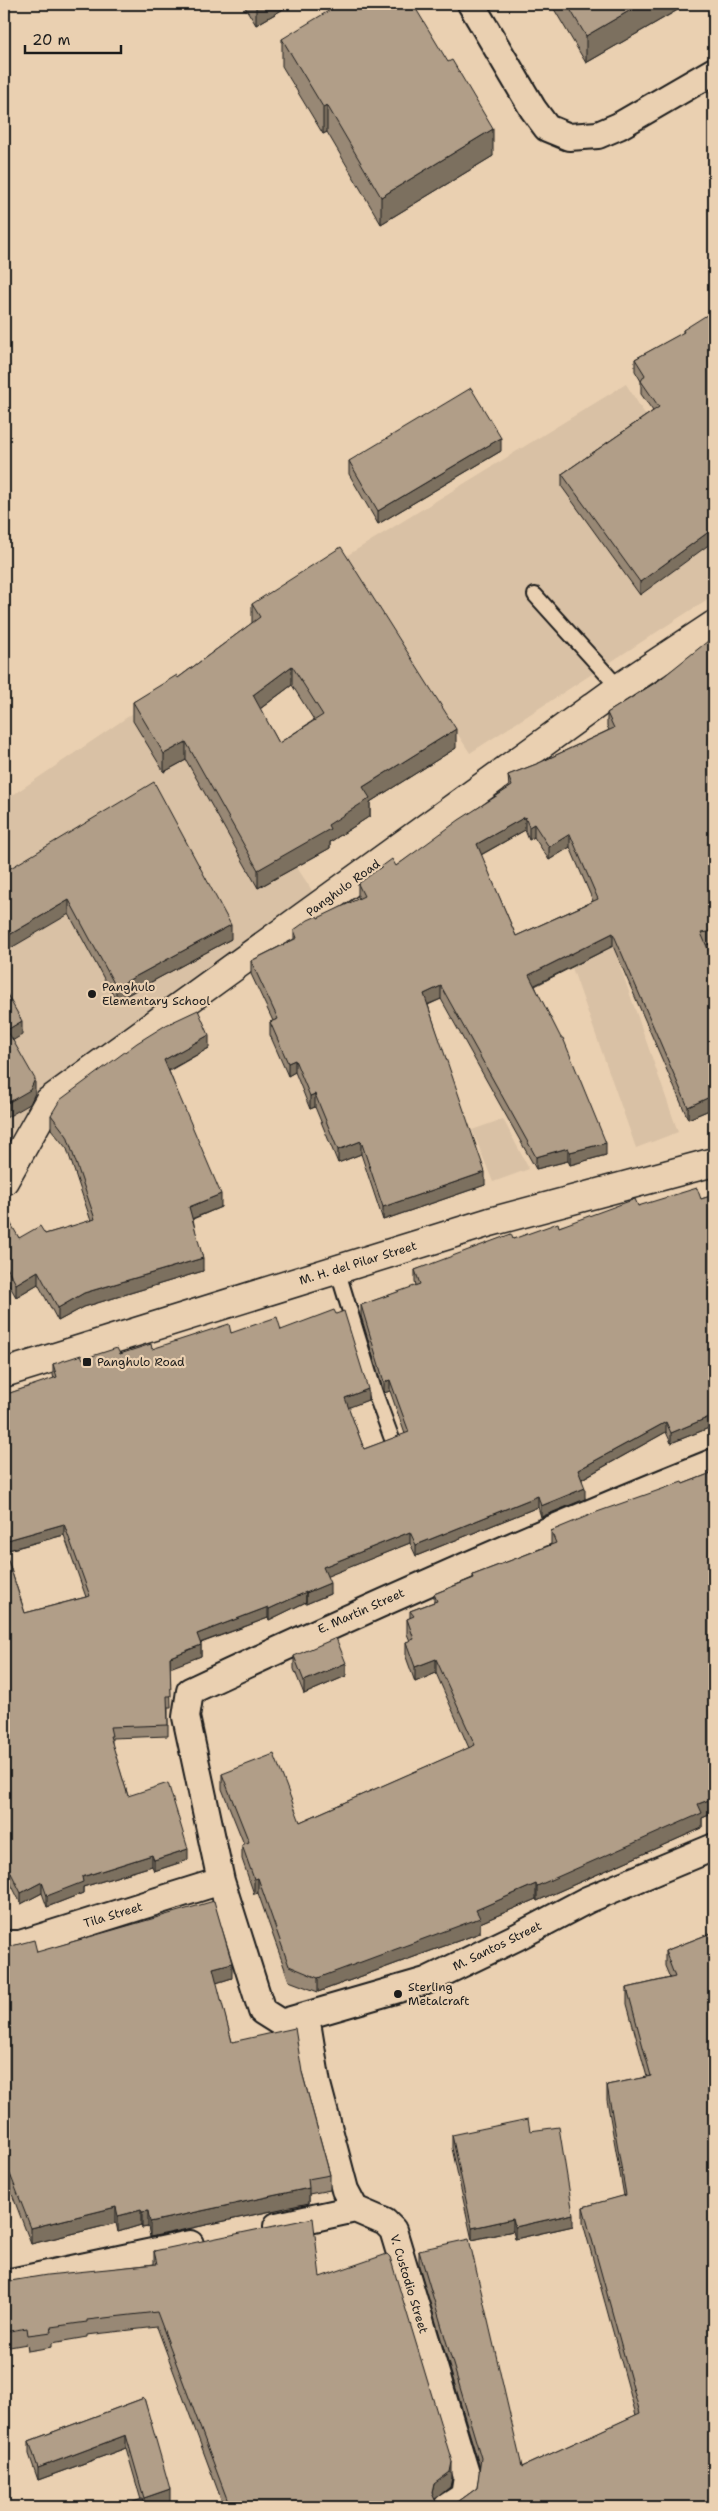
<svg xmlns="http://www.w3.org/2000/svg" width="718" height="2511" font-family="'Shantell Sans',sans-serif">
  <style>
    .built { fill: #d9c1a5 }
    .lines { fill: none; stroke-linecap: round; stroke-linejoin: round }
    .lane-casing { stroke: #1c1c1c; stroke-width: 18 }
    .street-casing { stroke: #1c1c1c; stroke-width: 30 }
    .secondary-casing { stroke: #1c1c1c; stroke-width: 31 }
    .lane { stroke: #ead0b1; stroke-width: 14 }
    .street { stroke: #ead0b1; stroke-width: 26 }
    .secondary { stroke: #ead0b1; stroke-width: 28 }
    .wall { fill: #988875; stroke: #1c1c1c; fill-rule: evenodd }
    .shaded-wall { fill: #7c6f5f; stroke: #1c1c1c }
    .building { fill: #b19e88; stroke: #1c1c1c; fill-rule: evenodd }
    .poi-dot { fill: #1c1c1c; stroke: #ead0b1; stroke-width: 2 }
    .labels { text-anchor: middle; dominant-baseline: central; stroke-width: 4.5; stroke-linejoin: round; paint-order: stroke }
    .street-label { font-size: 12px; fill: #1c1c1c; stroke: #ead0b1 }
    .poi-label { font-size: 12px; fill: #1c1c1c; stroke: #ead0b1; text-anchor: start }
  </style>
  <rect width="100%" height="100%" fill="#ead0b1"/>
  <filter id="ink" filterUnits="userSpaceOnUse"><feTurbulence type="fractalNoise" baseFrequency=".02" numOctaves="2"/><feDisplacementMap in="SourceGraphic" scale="10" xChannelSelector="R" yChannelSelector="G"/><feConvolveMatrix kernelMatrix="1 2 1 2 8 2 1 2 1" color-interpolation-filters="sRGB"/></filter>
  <g filter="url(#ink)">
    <path class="built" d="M626 384 714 524V595L470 753 343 558Z
      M176 684 319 901 41 1087 4 1145V801Z
      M613 946 678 1132 636 1148 570 962Z
      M503 1119 529 1169 493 1182 472 1130Z"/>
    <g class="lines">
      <defs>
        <path id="lane" d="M535 595 619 688
          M337 1269 375 1393 392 1439"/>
        <path id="street" d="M471 4 533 109 547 128 569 137 598 135 619 126 714 71
          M714 1462C537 1533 363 1610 190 1691L186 1717 221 1881 262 2011 281 2023 426 1981 517 1937 587 1900 714 1847
          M4 1944H20L221 1881
          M306 2016 317 2084 345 2190 355 2209 385 2222 393 2230 467 2477 464 2496 447 2507
          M277 2226 355 2209
          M6 2283 190 2244"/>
        <path id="secondary" d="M4 1181 49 1101 619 688 714 625
          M4 1373 490 1222 714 1162"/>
      </defs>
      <use href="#lane" class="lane-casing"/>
      <use href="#street" class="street-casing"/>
      <use href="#secondary" class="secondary-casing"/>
      <use href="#lane" class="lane"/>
      <use href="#street" class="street"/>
      <use href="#secondary" class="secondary"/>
    </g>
    <path class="wall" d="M243 4H292L256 25Z
      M551 4H688L586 63Z
      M282 39 448 62 493 156 381 224 327 132 323 134 282 66Z
      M712 318 640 595 562 487V474L653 411 641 394V381L635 371V359L683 333V330Z
      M501 451 378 524 349 474V461Z
      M252 604 456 748 370 802V816L330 842V848L258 888 186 760 164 772 133 721V702L178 678 252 623ZM292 685 314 720 279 743 260 709Z
      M714 638V943L706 945 714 963V1108L688 1119 613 946 535 986 606 1155 570 1165 568 1161 536 1169 441 999 428 1005 485 1185 383 1220 361 1154 338 1163 315 1107 310 1109 295 1072 288 1076 270 1035V1022L273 1021 251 974V961L294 939V930L359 899 358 897V884L396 866 509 788 508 775 539 763 609 730 607 726V713L658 681ZM525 830 529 840 534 837 549 860 570 847 593 901 516 936 481 855Z
      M4 872 231 939 116 1001 69 914Z
      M209 1048 169 1071 221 1207 193 1219 203 1271 84 1307 58 1321 38 1284 16 1297 4 1276V1217L19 1238 45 1234 91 1221 67 1149 51 1129V1115Z
      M714 1195V1426L671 1443 666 1432 582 1479 585 1499 541 1517 538 1507 416 1556 410 1543 327 1576 330 1594 306 1604V1602L269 1620 268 1618 201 1643V1656L170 1667 171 1707H168V1736L112 1738V1745L128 1796 188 1860 154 1871 152 1866 83 1887V1893L47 1907 42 1893 21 1904 10 1882 4 1885V1395L54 1379 53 1375V1364L152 1349 231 1333 281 1330 368 1400 348 1407 364 1449 405 1434 390 1391 384 1393 361 1316V1305L416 1286 415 1281V1270L513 1239 638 1206 701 1199ZM64 1535 86 1597 25 1613 5 1551Z
      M714 1472V1813L702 1818V1828L537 1901 536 1899 480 1923V1933L318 1992 289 1981 258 1893 254 1894 242 1859V1845L244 1844 222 1789V1774L300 1822 469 1748 436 1673 415 1682 406 1657V1642L410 1641 407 1634V1619L410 1618V1611L434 1602V1594L473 1578V1575L551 1545V1531L683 1484Z
      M294 1656 346 1676 304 1694 294 1669Z
      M714 1932V2507H224L157 2327 87 2335V2337L52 2343V2347L28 2351 27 2344 4 2348V2282L154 2264V2251L320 2277 452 2478 450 2487 434 2499 440 2505 447 2506 455 2504 477 2488 480 2468 419 2266V2250L522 2467 636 2415 583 2223V2207L624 2196 607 2100V2085L647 2077 627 2004V1988L670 1978 665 1966V1951Z
      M4 1948 232 1978 216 1983 232 2042 302 2072 330 2175V2190L309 2194V2203L150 2237 148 2227 142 2228 141 2225 118 2232 116 2223 31 2244 10 2189 4 2191Z
      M452 2135 573 2226 515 2239 513 2231 472 2240 452 2148Z
      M144 2398 170 2502 119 2507 141 2500 126 2448 38 2480 29 2454V2441Z"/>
    <path class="shaded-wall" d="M256 4H292L256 25Z
      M641 4H688L586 63V36Z
      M327 105V132L323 134V107Z
      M493 129V156L381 224V197Z
      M501 438V451L378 524V511Z
      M714 528V541L640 595V582Z
      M292 666V685L253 714V695Z
      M456 729V748L370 802V816L330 842V848L258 888V870L328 825 363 787Z
      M186 742V760L164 772V754Z
      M525 817V830L477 857V844Z
      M714 820V833L710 822Z
      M534 824V837L529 840V827Z
      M570 834V847L549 860V847Z
      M714 843V855L709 857V844Z
      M69 900V914L4 952V938Z
      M231 925V939L116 1001V987Z
      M613 933V946L529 988V975Z
      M441 986V999L424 1006V994Z
      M22 1021V1035L7 1044V1030Z
      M209 1035V1048L164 1073V1060Z
      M295 1060V1072L288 1076V1063Z
      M35 1079V1093L30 1104 4 1119V1105Z
      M315 1094V1107L310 1109V1096Z
      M714 1095V1108L688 1119V1107Z
      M361 1141V1154L338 1163V1150Z
      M606 1143V1155L570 1165V1152Z
      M568 1148V1161L536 1169V1157Z
      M485 1172V1185L383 1220V1207Z
      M221 1194V1207L189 1220V1207Z
      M203 1258V1271L84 1307 58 1321V1308L84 1293Z
      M38 1271V1284L16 1297V1284Z
      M390 1380V1391L384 1393V1382Z
      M368 1389V1400L345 1409V1398Z
      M714 1415V1426L671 1443V1433Z
      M666 1422V1432L578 1481V1470Z
      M585 1488V1499L541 1517V1506Z
      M538 1496V1507L416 1556V1545Z
      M64 1524V1535L4 1551V1541Z
      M410 1532V1543L323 1578V1567Z
      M330 1583V1594L306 1604V1593Z
      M306 1592V1602L269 1620V1609Z
      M268 1607V1618L197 1644V1634Z
      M201 1645V1656L170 1668V1657Z
      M436 1659V1673L415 1682V1667Z
      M346 1663V1676L304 1694V1681Z
      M714 1798V1813L702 1818V1828L537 1901V1886L698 1804Z
      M188 1849V1860L154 1871V1860Z
      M152 1855V1866L83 1887V1893L47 1907V1896L82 1877Z
      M10 1871V1882L4 1885V1874Z
      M258 1878V1893L254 1894V1879Z
      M42 1882V1893L21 1904V1893Z
      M536 1884V1899L480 1923V1933L318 1992V1978Z
      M232 1963V1978L213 1984V1968Z
      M10 2174V2189L4 2191V2175Z
      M309 2188V2203L150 2237V2222Z
      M116 2207V2223L31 2244V2228Z
      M141 2210V2225L118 2232V2216Z
      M148 2211V2227L142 2228V2212Z
      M573 2214V2226L515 2239V2227Z
      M513 2219V2231L472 2240V2228Z
      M126 2435V2448L38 2480V2468Z
      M452 2462V2478L450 2487 434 2500 432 2493 434 2484Z
      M170 2489V2502L154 2507H144V2498Z"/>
    <path class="building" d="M340 4H413L448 62 452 60 493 129 381 197 327 105 323 107 282 39Z
      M567 4H641L586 36Z
      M710 313 712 318 714 317V528L640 582 562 474 659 407 641 381 645 375 635 359 684 332 683 330Z
      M471 388 501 438 378 511 349 461Z
      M341 547 456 729 363 787 370 798 328 825 330 829 258 870 186 742 164 754 133 702 177 675 178 678 260 617 252 604ZM292 666 323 715 279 743 253 695Z
      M714 638V820L710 822 714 831V843L709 844 714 856V931L701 933 714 963V1095L688 1107 613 933 529 975 561 1038H563L606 1143 570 1152 568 1148 536 1157 441 986 424 994 485 1172 383 1207 361 1141 338 1150 315 1094 310 1096 295 1060 288 1063 270 1022 278 1019 251 961 297 938 294 930 308 920 317 916 318 918 364 896 358 884 392 859 396 866 459 820 512 786 508 775 539 763 614 728 607 713 658 681 708 641ZM525 817 529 827 534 824 549 847 570 834 598 899 516 936 477 844Z
      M154 782 231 925 116 987 69 900 4 938V872Z
      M4 989 22 1021 7 1030 35 1079 30 1090 4 1105Z
      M198 1010 209 1035 164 1060 221 1194 189 1207 203 1258 84 1293 58 1308 38 1271 16 1284 4 1262V1217L6 1215 19 1238 40 1226 45 1234 95 1219 67 1136 51 1115 60 1100 137 1043 166 1025Z
      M697 1188 701 1199 714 1195V1415L671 1433 666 1422 578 1470 585 1488 541 1506 538 1496 416 1545 410 1532 323 1567 330 1583 306 1593V1592L269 1609 268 1607 197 1634 201 1645 170 1657 171 1696H167L168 1725 110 1727 112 1736H110L128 1796 168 1783 188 1849 154 1860 152 1855 82 1877 83 1882 47 1896 42 1882 21 1893 10 1871 4 1874V1810H6L4 1803V1548L25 1613 90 1596 64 1524 4 1541V1395L57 1377 53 1364 81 1355 83 1359 117 1348 120 1354 151 1344 152 1349 229 1324 231 1333 277 1317 281 1330 334 1310 336 1314 344 1311 368 1389 345 1398 364 1449 409 1432 390 1380 384 1382 361 1305 420 1284 415 1270 511 1234 513 1239 558 1223 559 1227 635 1199 638 1206Z
      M714 1472V1798L698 1804 702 1813 537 1886 536 1884 476 1910 480 1918 318 1978 289 1966 258 1878 254 1879 242 1845 249 1842 222 1774 274 1754 300 1822 475 1745 436 1659 415 1667 406 1642 414 1639 407 1619 414 1616 410 1611 437 1601 434 1594 474 1578 473 1575 556 1543 551 1531 597 1512 682 1482 683 1484Z
      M336 1638 346 1663 304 1681 294 1656Z
      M214 1901 232 1963 213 1968 232 2042 295 2028 302 2072 330 2175 308 2179 309 2188 150 2222 148 2211 142 2212 141 2210 118 2216 116 2207 31 2228 10 2174 4 2175V1948L34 1940 37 1952Z
      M714 1932V2507H230L157 2312 87 2320V2322L51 2327 52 2332 28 2335 27 2328 4 2332V2282L47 2275 157 2264 154 2251 313 2218 320 2277 387 2254 390 2257 452 2462 450 2472 434 2484 432 2493 435 2500 440 2505 447 2506 455 2504 477 2488 481 2458 419 2250 469 2239 522 2467 640 2413 583 2207 626 2195 607 2085 651 2076 627 1988 675 1977 665 1951Z
      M528 2119 530 2131 559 2127 573 2214 515 2227 513 2219 472 2228 452 2135Z
      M144 2398 170 2489 144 2498 126 2435 38 2468 29 2441Z
      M142 2499 145 2507H119Z"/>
  </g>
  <g class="poi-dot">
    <circle cx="92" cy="994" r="5"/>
    <rect x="82" y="1357" width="10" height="10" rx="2.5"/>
    <circle cx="398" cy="1994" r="5"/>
  </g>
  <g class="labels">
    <g class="street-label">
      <text transform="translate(343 888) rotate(-36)">Panghulo Road</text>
      <text transform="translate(358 1263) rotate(-17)">M. H. del Pilar Street</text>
      <text transform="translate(361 1611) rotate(-24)">E. Martin Street</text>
      <text transform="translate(113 1915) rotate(-17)">Tila Street</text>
      <text transform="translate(497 1946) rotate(-26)">M. Santos Street</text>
      <text transform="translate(409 2284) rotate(73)">V. Custodio Street</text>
    </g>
    <g class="poi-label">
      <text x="102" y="987">Panghulo<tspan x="102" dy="14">Elementary School</tspan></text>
      <text x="97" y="1362">Panghulo Road</text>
      <text x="408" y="1987">Sterling<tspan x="408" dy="14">Metalcraft</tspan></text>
    </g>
  </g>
  <rect width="718" height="2511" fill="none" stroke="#ead0b1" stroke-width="20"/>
  <rect x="10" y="10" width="698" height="2491" fill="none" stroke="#1c1c1c" stroke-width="2" filter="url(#ink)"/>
  <path d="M25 45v8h96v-8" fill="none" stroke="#1c1c1c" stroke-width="2.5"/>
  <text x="32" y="45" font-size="15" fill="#1c1c1c" stroke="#ead0b1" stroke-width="4" paint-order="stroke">20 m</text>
</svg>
